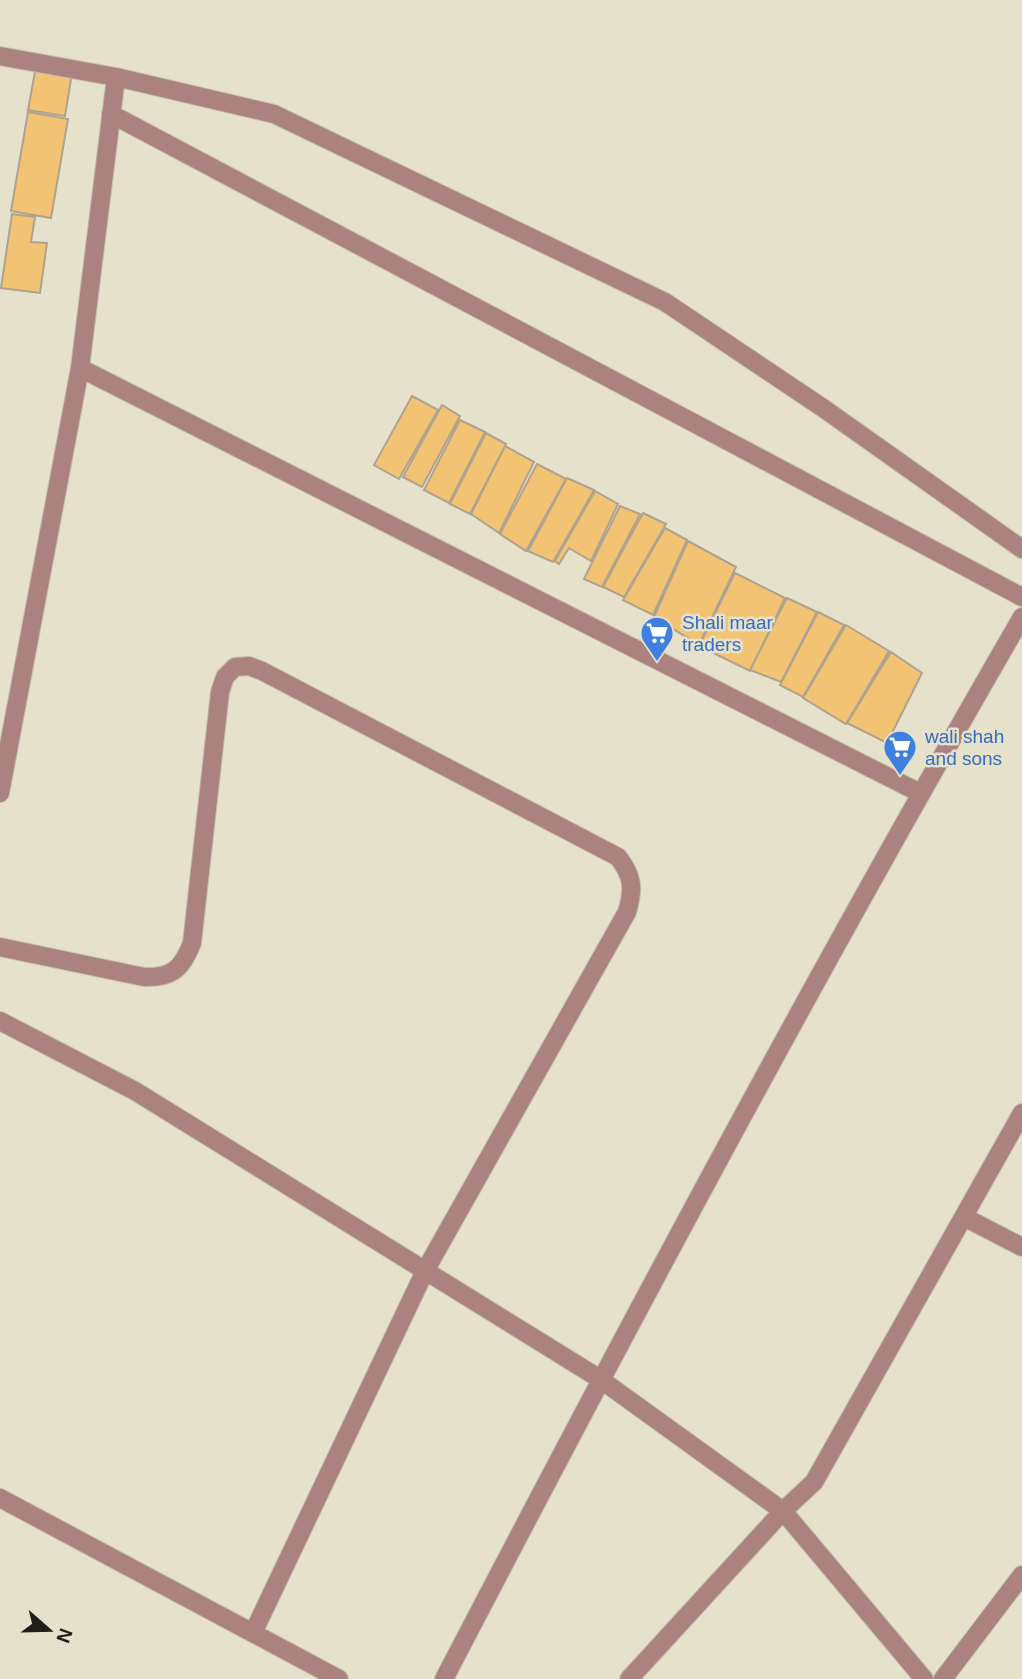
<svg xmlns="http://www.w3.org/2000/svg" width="1022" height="1679" font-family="Arial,sans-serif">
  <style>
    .building { fill: #f2c373; stroke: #afa38f; stroke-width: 2 }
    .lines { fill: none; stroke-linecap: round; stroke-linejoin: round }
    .street-casing { stroke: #c2beaa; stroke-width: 20 }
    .street { stroke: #ab8280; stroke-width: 18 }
    .labels { text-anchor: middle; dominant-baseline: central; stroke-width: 5; stroke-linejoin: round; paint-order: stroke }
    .shop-label { font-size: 19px; fill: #366cbe; stroke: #e6e1ca; text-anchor: start }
  </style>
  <rect width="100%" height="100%" fill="#e6e1ca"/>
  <path class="building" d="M37 61 73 67 65 116 28 110Z
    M28 112 68 119 51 218 11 211Z
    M12 214 35 217 31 242 47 243 40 293 1 288Z
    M412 396 438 410 399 479 374 465Z
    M442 405 460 416 422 487 403 477Z
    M460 420 485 432 449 503 424 490Z
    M486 433 506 444 470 514 450 504Z
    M505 446 534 462 499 533 471 514Z
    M537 464 566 479 526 551 500 534Z
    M567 478 594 490 553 562 528 551Z
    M595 491 618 504 591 561 569 548 559 564 555 561Z
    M620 506 640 514 602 587 584 579Z
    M643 513 666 524 624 597 603 587Z
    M665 528 687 540 653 615 623 600Z
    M688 541 736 567 699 645 654 617Z
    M735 573 785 598 750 671 699 646Z
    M787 598 817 612 781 682 750 670Z
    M818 612 844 625 803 697 780 685Z
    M846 625 889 651 846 724 803 698Z
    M891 652 922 673 887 743 847 723Z"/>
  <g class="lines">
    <defs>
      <path id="street" d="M0 56 116 77 274 114 665 302 823 408 1022 549
        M111 114 1022 597
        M80 368 920 793
        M0 793 80 368 116 77
        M0 947 144 977C172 978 182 969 192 943L220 692 225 677 235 667 249 666 262 671 618 857C633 876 634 889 627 912L425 1271 253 1633
        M0 1021 135 1091 600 1379 783 1511 924 1679
        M964 1217 1022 1247
        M0 1498 339 1679
        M444 1679C630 1322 820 966 1022 617
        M629 1679 783 1511 814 1482 1022 1113
        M943 1679 1022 1575"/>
    </defs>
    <use href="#street" class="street-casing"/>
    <use href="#street" class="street"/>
  </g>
  <defs>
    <symbol id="supermarket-pin" viewBox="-11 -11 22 30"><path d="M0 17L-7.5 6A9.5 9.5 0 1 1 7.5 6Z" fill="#3f7fe0" stroke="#e6e1ca"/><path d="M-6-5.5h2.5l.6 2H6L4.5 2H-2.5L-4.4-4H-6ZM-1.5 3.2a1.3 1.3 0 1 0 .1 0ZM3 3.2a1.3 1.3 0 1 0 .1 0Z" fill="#fff"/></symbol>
  </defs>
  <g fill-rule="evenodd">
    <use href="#supermarket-pin" x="638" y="614" width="38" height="52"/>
    <use href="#supermarket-pin" x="881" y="728" width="38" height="52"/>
  </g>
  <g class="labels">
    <g class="shop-label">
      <text x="682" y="622">Shali maar<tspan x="682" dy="22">traders</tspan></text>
      <text x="925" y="736">wali shah<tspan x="925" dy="22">and sons</tspan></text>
    </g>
  </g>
  <g transform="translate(49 1630) rotate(110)" stroke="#e6e1ca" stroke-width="5" paint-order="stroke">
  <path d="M0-5L12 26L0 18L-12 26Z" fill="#201e16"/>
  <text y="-10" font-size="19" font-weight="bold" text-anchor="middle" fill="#201e16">N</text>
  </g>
</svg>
